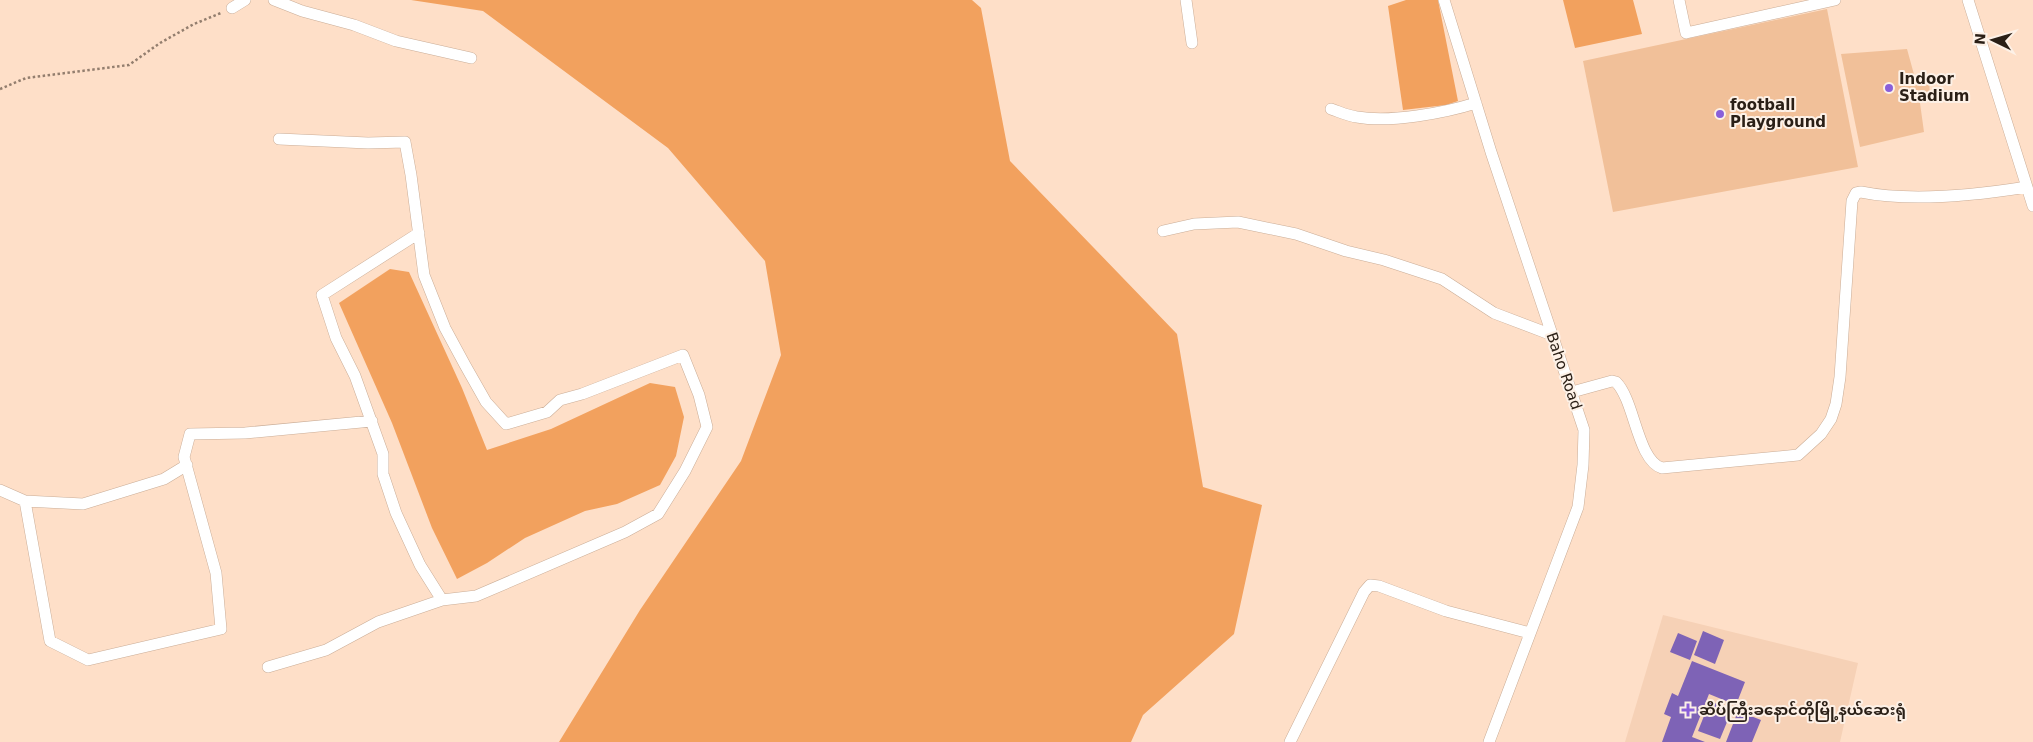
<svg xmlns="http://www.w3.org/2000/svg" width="2033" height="742" font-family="'DejaVu Sans','Noto Sans Myanmar',sans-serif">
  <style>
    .built { fill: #f6d1b6 }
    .green { fill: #f1c099 }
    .water { fill: #f2a15e }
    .building { fill: #7e63b6 }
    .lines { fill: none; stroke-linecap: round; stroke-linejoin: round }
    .minor-casing { stroke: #caad97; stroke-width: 12 }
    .path { stroke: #937e6e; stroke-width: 2.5; stroke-dasharray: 2.5 2.5; stroke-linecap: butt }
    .minor { stroke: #fff; stroke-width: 11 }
    .poi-dot { fill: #8a5fd9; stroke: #fdf1e7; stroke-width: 2 }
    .labels { text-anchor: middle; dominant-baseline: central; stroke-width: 4; stroke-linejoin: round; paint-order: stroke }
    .poi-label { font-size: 15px; font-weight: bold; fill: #2a1f16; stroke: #fdf1e7; text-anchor: start }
    .street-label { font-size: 15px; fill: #2a1f16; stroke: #fdf1e7 }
  </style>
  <rect width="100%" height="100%" fill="#fedfc8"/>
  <path class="built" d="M1663 615 1858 663 1840 742H1625Z"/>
  <path class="green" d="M1827 9 1858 167 1613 212 1583 61Z
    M1907 49 1915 78H1929L1930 98 1920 103 1924 132 1860 147 1841 54Z"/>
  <path class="water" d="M411 0H972L981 8 1010 161 1177 334 1203 487 1262 505 1234 634 1143 715 1131 742H559L640 610 741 461 781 355 765 261 668 148 483 11Z
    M1406 0H1438L1458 101 1446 105 1403 110 1388 6Z
    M1563 0H1633L1642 34 1575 48Z
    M390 269 409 272 462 388 487 450 551 429 650 383 675 387 684 417 676 456 660 485 617 504 585 511 525 538 487 563 457 579 432 528 392 423 339 303Z"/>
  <path class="building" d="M1703 631 1724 640 1715 664 1694 655Z
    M1678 633 1697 641 1690 660 1670 652Z
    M1692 661 1745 682 1736 705 1709 694 1692 737 1705 742H1662L1671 717 1664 714 1672 693 1678 696Z
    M1710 701 1732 710 1720 739 1698 731Z
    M1738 711 1761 720 1752 742H1726Z"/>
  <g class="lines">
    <defs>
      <path id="minor" d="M274 0 302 11 354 25 396 41 471 58
        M1186 0 1192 43
        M1444 0 1491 152 1584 430 1583 465 1578 507 1489 742
        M1679 0 1686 33 1835 0
        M1968 0 2033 206
        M232 8 245 0
        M1331 109C1340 112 1348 116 1357 117 1390 123 1444 113 1476 103
        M279 139 368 143 405 142 411 175 424 275 445 328 465 365 486 402 506 424 547 412 560 400 582 394 683 355 699 395 707 427 685 471 658 514 625 532 476 596 442 600 420 565 396 513 383 474V454L355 376 336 338 322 295 419 233
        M1163 231 1194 224 1238 222 1296 234 1346 251 1384 260 1442 279 1494 313 1552 335
        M1572 392 1612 381 1616 382C1635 401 1637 460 1662 468L1798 455 1821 434 1831 419 1836 404 1840 377 1852 201 1856 193 1861 192C1910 202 1977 195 2027 187
        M0 490 25 501 50 641 88 660 221 629 216 573 184 457 190 434 245 433 372 421
        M25 501 83 504 164 479 187 465
        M268 667 326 650 378 622 442 600
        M1290 742 1364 592 1370 585 1379 586 1446 611 1530 633"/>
    </defs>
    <use href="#minor" class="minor-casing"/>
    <path class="path" d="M0 89 26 78 129 65 160 43 194 24 221 13"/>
    <use href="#minor" class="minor"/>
  </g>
  <g class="poi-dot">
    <circle cx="1889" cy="88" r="5"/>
    <circle cx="1720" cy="114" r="5"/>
    <path d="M1685.5 702.5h5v5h5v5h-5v5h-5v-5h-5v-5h5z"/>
  </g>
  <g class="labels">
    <g class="poi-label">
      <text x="1899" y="79">Indoor<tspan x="1899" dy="17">Stadium</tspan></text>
      <text x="1730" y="105">football<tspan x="1730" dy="17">Playground</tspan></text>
      <text x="1699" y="710">ဆိပ်ကြီးခနောင်တိုမြို့နယ်ဆေးရုံ</text>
    </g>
    <g class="street-label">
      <text transform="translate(1564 371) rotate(71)">Baho Road</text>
    </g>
  </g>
  <g transform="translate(1993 40) rotate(275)" stroke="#fdf1e7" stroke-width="4" paint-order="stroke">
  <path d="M0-4L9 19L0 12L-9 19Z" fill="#2a1f16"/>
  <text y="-8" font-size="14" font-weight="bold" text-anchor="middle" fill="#2a1f16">N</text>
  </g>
</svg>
